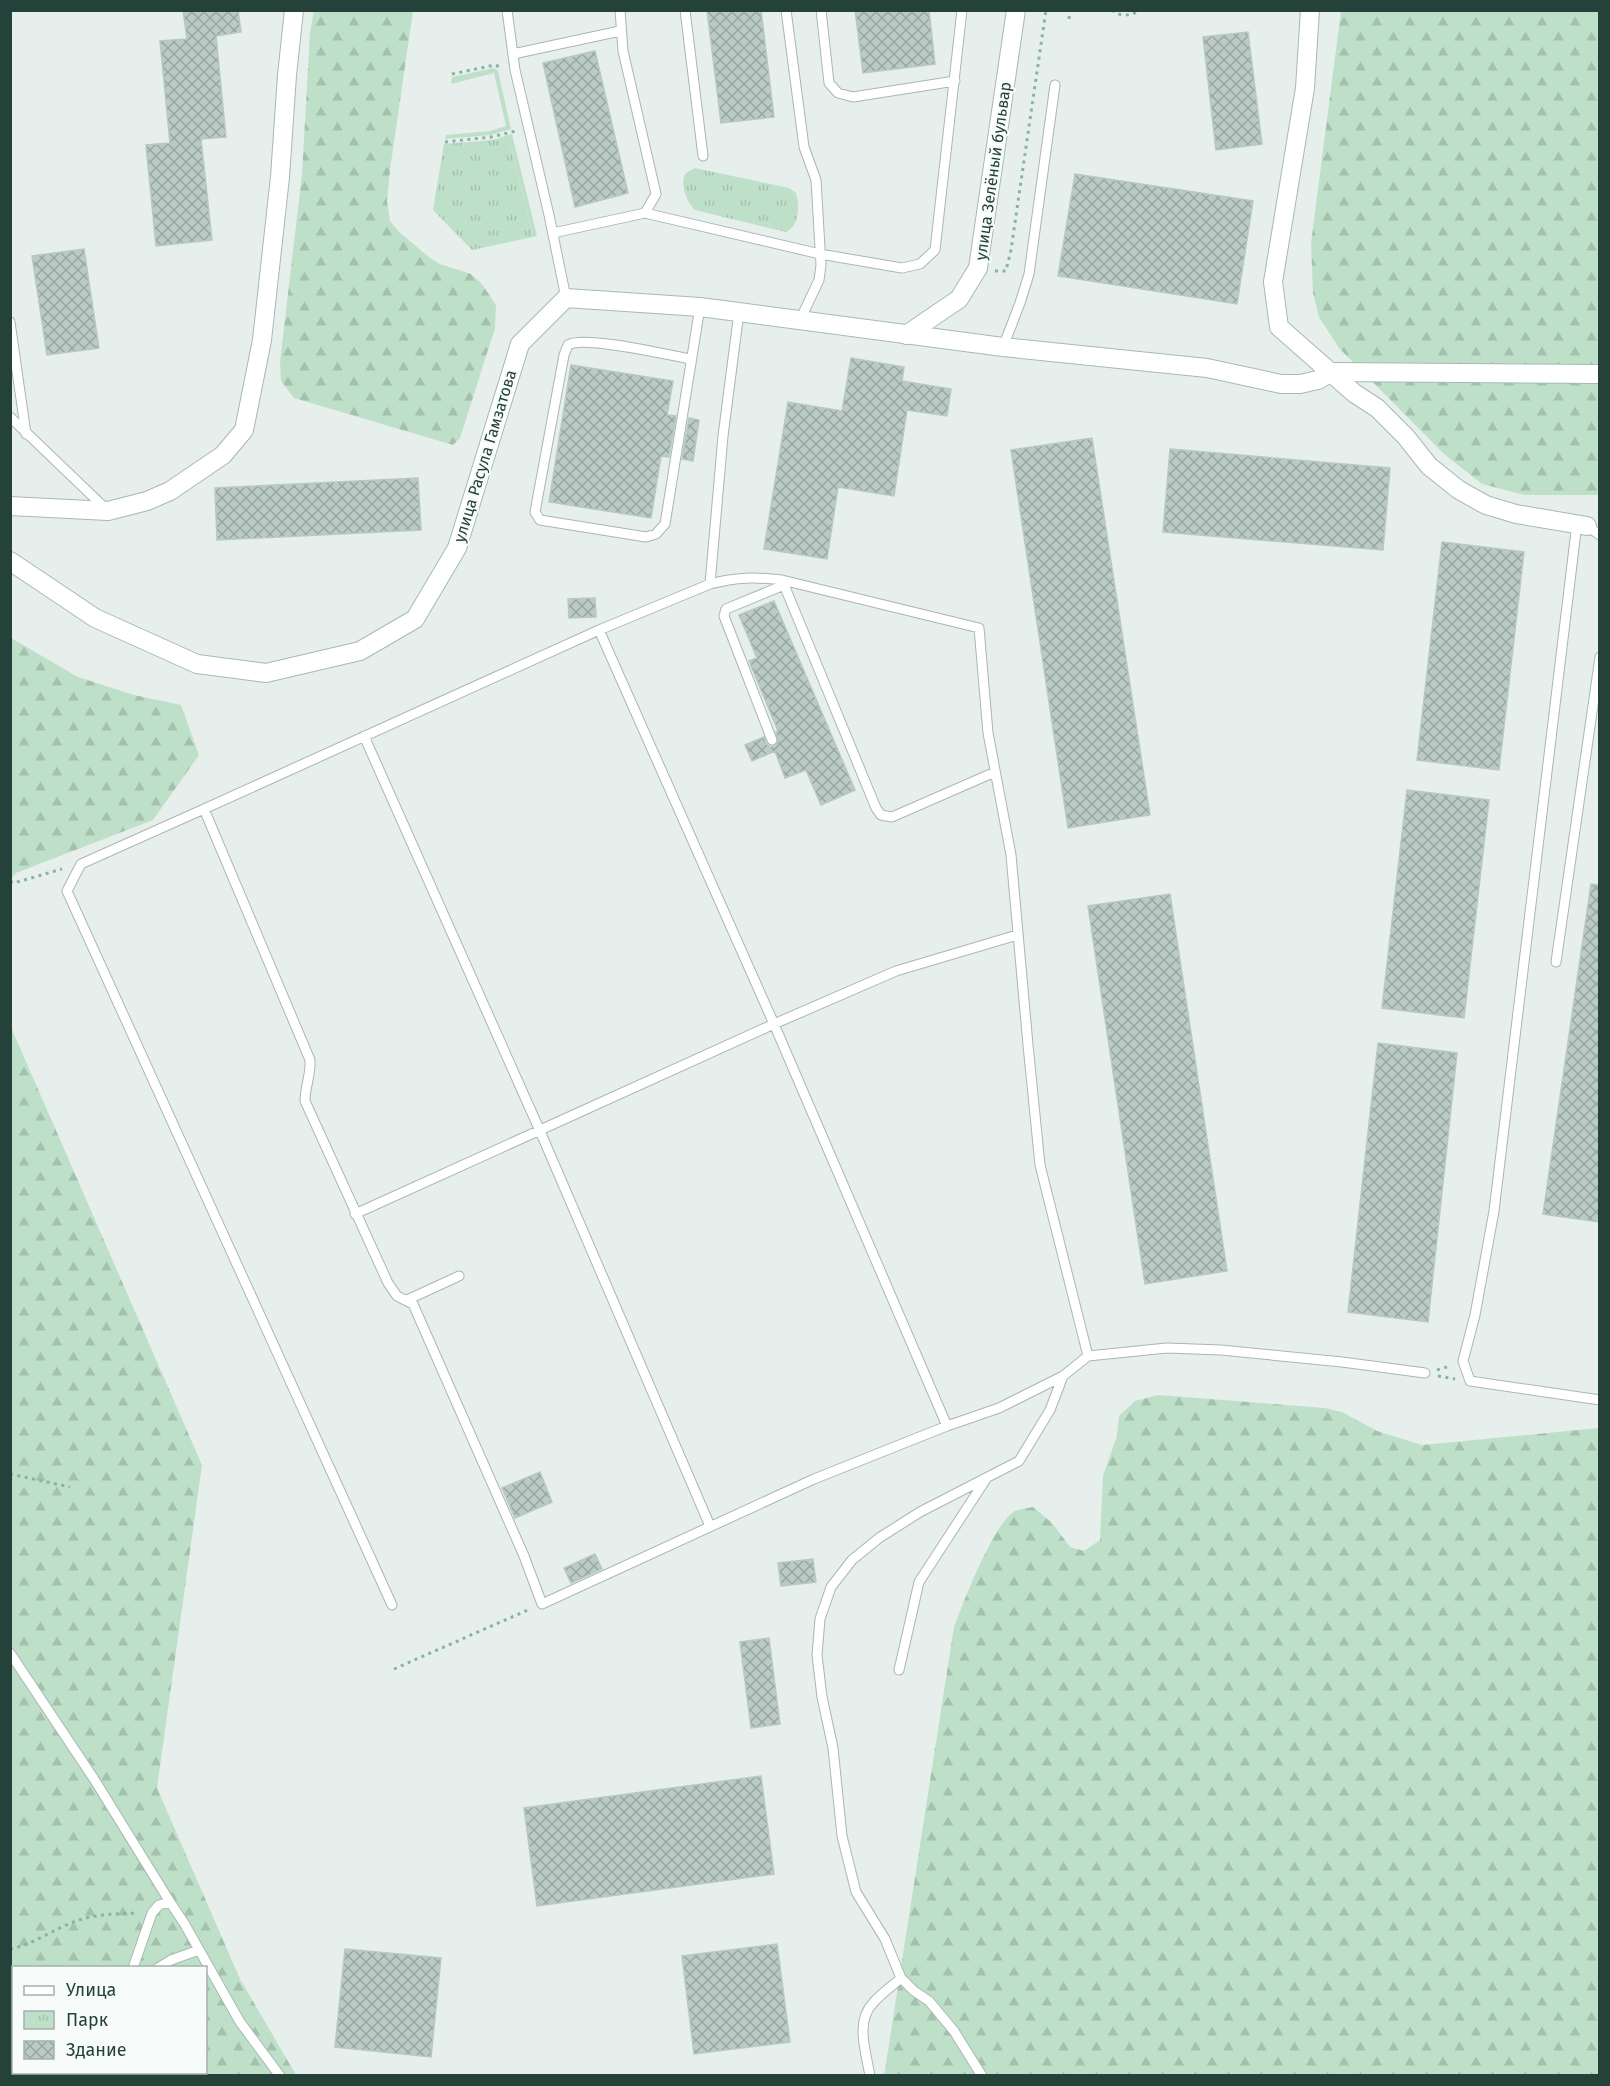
<svg xmlns="http://www.w3.org/2000/svg" width="1610" height="2086" font-family="'Fira Sans',sans-serif">
  <style>
    .grass { fill: #bfe0c8 }
    .forest { fill: url(#forest-firs); fill-rule: evenodd }
    .park { fill: url(#park-tufts) }
    .building { fill: url(#building-cross-hatch); stroke: #b8c9c2; stroke-width: 1.5 }
    .lines { fill: none; stroke-linecap: round; stroke-linejoin: round }
    .service-casing { stroke: #a8b8b2; stroke-width: 11 }
    .minor-casing { stroke: #a8b8b2; stroke-width: 20 }
    .secondary-casing { stroke: #a4bbb3; stroke-width: 20 }
    .path { stroke: #86b3a5; stroke-width: 3; stroke-dasharray: 3 4.5; stroke-linecap: butt }
    .service { stroke: #fff; stroke-width: 9 }
    .minor { stroke: #fff; stroke-width: 18 }
    .secondary { stroke: #fff; stroke-width: 18 }
    .labels { text-anchor: middle; dominant-baseline: central; stroke-width: 4.5; stroke-linejoin: round; paint-order: stroke }
    .street-label { font-size: 16px; fill: #24423a; stroke: #f7fbf9 }
  </style>
  <defs>
    <pattern id="forest-firs" width="22" height="20" patternUnits="userSpaceOnUse" patternTransform="scale(1.5)"><rect width="22" height="20" fill="#bfe0c8"/><path d="M5 1l3.5 6h-7zM16 11l3.5 6h-7z" fill="#a4c1ad"/></pattern>
    <pattern id="park-tufts" width="24" height="20" patternUnits="userSpaceOnUse" patternTransform="scale(1.5)"><rect width="24" height="20" fill="#bfe0c8"/><path d="M3 7l-1-3M5 7V3M7 7l1-3M15 17l-1-3M17 17v-4M19 17l1-3" fill="none" stroke="#a4c1ad"/></pattern>
    <pattern id="building-cross-hatch" width="8" height="8" patternUnits="userSpaceOnUse" patternTransform="scale(1.5)"><rect width="8" height="8" fill="#bbcac4"/><path d="M0 0l8 8M0 8l8-8" fill="none" stroke="#98a6a0"/></pattern>
  </defs>
  <rect width="100%" height="100%" fill="#e6efeb"/>
  <path class="grass" d="M494 68 498 71 511 129 491 135 445 139 446 135 490 131 506 126 494 73 451 84 452 77Z
    M512 134 537 236 533 237 508 135Z"/>
  <path class="forest" d="M314 10 413 11 390 170 387 201 390 221 399 232 430 258 440 264 471 274 482 284 496 305 495 328 460 438 453 445 294 398 281 381 280 362 302 174 310 33Z
    M1341 11H1599V495H1525L1482 484 1444 454 1339 348 1319 317 1313 293 1311 243Z
    M11 638 78 677 134 695 181 705 199 755 153 820 16 873 11 879Z
    M10 1025 202 1465 157 1788 240 1979 296 2075H11ZM14 1968H206V2072H14Z
    M1158 1395 1325 1408 1342 1412 1377 1431 1422 1445 1599 1428V2075L884 2076 954 1627C963 1603 994 1522 1015 1511 1020 1509 1028 1508 1033 1507L1052 1523 1070 1547 1084 1551 1100 1540 1103 1476 1117 1436 1119 1416 1135 1401Z"/>
  <path class="park" d="M508 135 533 237 472 250 433 210 444 144 493 140Z
    M695 168 789 188 796 193C800 206 799 226 786 232L695 210C687 204 679 181 686 173 688 171 692 170 695 168Z"/>
  <path class="building" d="M183 10H238L241 32 216 36 226 137 201 139 212 240 156 246 146 145 170 143 160 41 187 39Z
    M707 10H761L774 117 721 123Z
    M855 10H929L935 64 863 73Z
    M1248 32 1262 144 1216 150 1203 37Z
    M595 51 628 193 575 207 543 63Z
    M1075 174 1253 201 1237 304 1058 276Z
    M84 249 99 348 47 355 32 256Z
    M851 358 904 367 902 381 951 389 947 416 907 410 894 496 838 487 827 559 764 549 788 402 842 411Z
    M571 365 673 381 667 415 676 416 669 457 661 456 651 518 549 502Z
    M689 418 699 420 693 461 682 459Z
    M1092 438 1150 815 1068 828 1011 450Z
    M1170 449 1390 468 1383 550 1163 532Z
    M418 478 421 530 217 540 215 488Z
    M1442 542 1524 552 1499 770 1417 760Z
    M595 598 596 617 569 618 568 599Z
    M774 601 855 790 821 805 806 770 785 778 775 751 752 761 745 745 764 737 766 743 770 747 775 746 778 742 776 732 778 731 749 661 757 658 739 615Z
    M1407 790 1489 800 1464 1018 1382 1008Z
    M1591 884 1599 885V1222L1543 1214Z
    M1170 894 1227 1271 1145 1284 1088 906Z
    M1378 1043 1457 1053 1428 1322 1348 1312Z
    M540 1472 552 1502 515 1518 502 1488Z
    M595 1554 602 1569 571 1583 564 1568Z
    M813 1559 816 1582 781 1586 778 1563Z
    M769 1638 780 1724 751 1728 740 1642Z
    M761 1776 774 1874 537 1906 524 1808Z
    M777 1944 790 2042 694 2054 682 1956Z
    M345 1949 441 1958 431 2057 335 2047Z"/>
  <g class="lines">
    <defs>
      <path id="service" d="M507 10 515 70 549 215 566 298
        M685 10 703 156
        M786 10 804 147 816 180 821 265 819 280 800 320
        M821 10 829 83 838 93 853 97 955 81
        M513 54 620 31
        M645 213 820 254 902 268 920 264 935 250 962 10
        M553 233 645 213 656 194 623 51 620 10
        M739 312 723 436 710 584 599 630 204 809 310 1060C311 1075 305 1086 305 1101L388 1283 397 1296 413 1304 524 1556 542 1604 814 1479 947 1426 999 1408 1063 1376 1088 1356 1167 1348 1221 1350 1342 1362 1425 1373
        M10 322 26 434
        M1003 347 1020 303 1029 274 1055 85
        M690 359C668 355 583 335 568 345L564 355 535 512 540 520 646 537 656 534 665 524 700 307
        M10 417 106 509
        M1577 523 1494 1211 1475 1315 1463 1361 1470 1381 1600 1400
        M1587 526 1600 535
        M782 580 876 808 881 815 892 817 995 772
        M710 584C737 577 755 577 782 580L979 628 988 733 1011 855 1028 1045 1040 1165 1088 1356
        M599 630 774 1024 947 1426
        M364 736 540 1131 710 1526
        M772 740 724 616 726 609 784 585
        M204 809 81 864 67 891 392 1605
        M1556 962 1600 657
        M355 1214 774 1024 896 971 1017 935
        M407 1300 459 1276
        M10 1653 94 1779 170 1902
        M899 1670 919 1582 986 1479
        M133 1968 152 1913 159 1905 170 1902 184 1923 240 2022 280 2076
        M158 1968 171 1960 199 1950
        M901 1978 914 1991 929 2001 954 2031 982 2076
        M103 2076 104 2072
        M870 2076C866 2052 855 2022 873 2003 881 1994 892 1986 901 1978L885 1939 856 1892 842 1836 833 1748 822 1697 817 1655 820 1619 831 1587 852 1560 879 1538 920 1512 1019 1461 1050 1410 1063 1376"/>
      <path id="minor" d="M1310 10 1305 88 1273 282 1279 327 1354 393 1377 408 1406 437 1429 466 1459 490 1486 505 1516 514 1587 526
        M906 335 959 299 978 268 1016 10
        M10 506 108 511 147 501 170 491 223 455 244 430 262 340 280 177 287 75 294 10"/>
      <path id="secondary" d="M10 561 95 618 197 664 266 673 360 651 415 619 457 548 520 344 566 298 700 307 1003 347 1207 368 1281 384H1300L1318 380 1331 372 1600 374"/>
    </defs>
    <use href="#service" class="service-casing"/>
    <use href="#minor" class="minor-casing"/>
    <use href="#secondary" class="secondary-casing"/>
    <path class="path" d="M1112 10C1121 18 1132 15 1142 10
      M1069 19 1070 10
      M452 74 495 65 500 67
      M445 142 491 137 516 131
      M995 271H1006L1011 250 1046 10
      M10 881 14 883 62 869
      M1437 1370 1450 1366
      M1438 1376 1455 1379
      M10 1474 70 1487
      M394 1669 530 1609
      M10 1949C32 1945 54 1929 76 1921 95 1914 116 1914 137 1913
      M10 1973 14 1975"/>
    <use href="#service" class="service"/>
    <use href="#minor" class="minor"/>
    <use href="#secondary" class="secondary"/>
  </g>
  <g class="labels">
    <g class="street-label">
      <text transform="translate(993 171) rotate(-82)">улица Зелёный бульвар</text>
      <text transform="translate(485 456) rotate(-73)">улица Расула Гамзатова</text>
    </g>
  </g>
  <rect width="1610" height="2086" fill="none" stroke="#24423a" stroke-width="24"/>
  <rect x="12" y="1966" width="195" height="108" fill="#f7fbf9" stroke="#a3b1ad" stroke-width="1.5"/>
  <rect x="24" y="1986" width="30" height="9" fill="#ffffff" stroke="#a3b1ad" stroke-width="1.5"/>
  <text x="66" y="1996" font-size="18" fill="#24423a">Улица</text>
  <rect x="24" y="2011" width="30" height="18" fill="url(#park-tufts)" stroke="#a3b1ad" stroke-width="1.5"/>
  <text x="66" y="2026" font-size="18" fill="#24423a">Парк</text>
  <rect x="24" y="2041" width="30" height="18" fill="url(#building-cross-hatch)" stroke="#a3b1ad" stroke-width="1.5"/>
  <text x="66" y="2056" font-size="18" fill="#24423a">Здание</text>
</svg>
